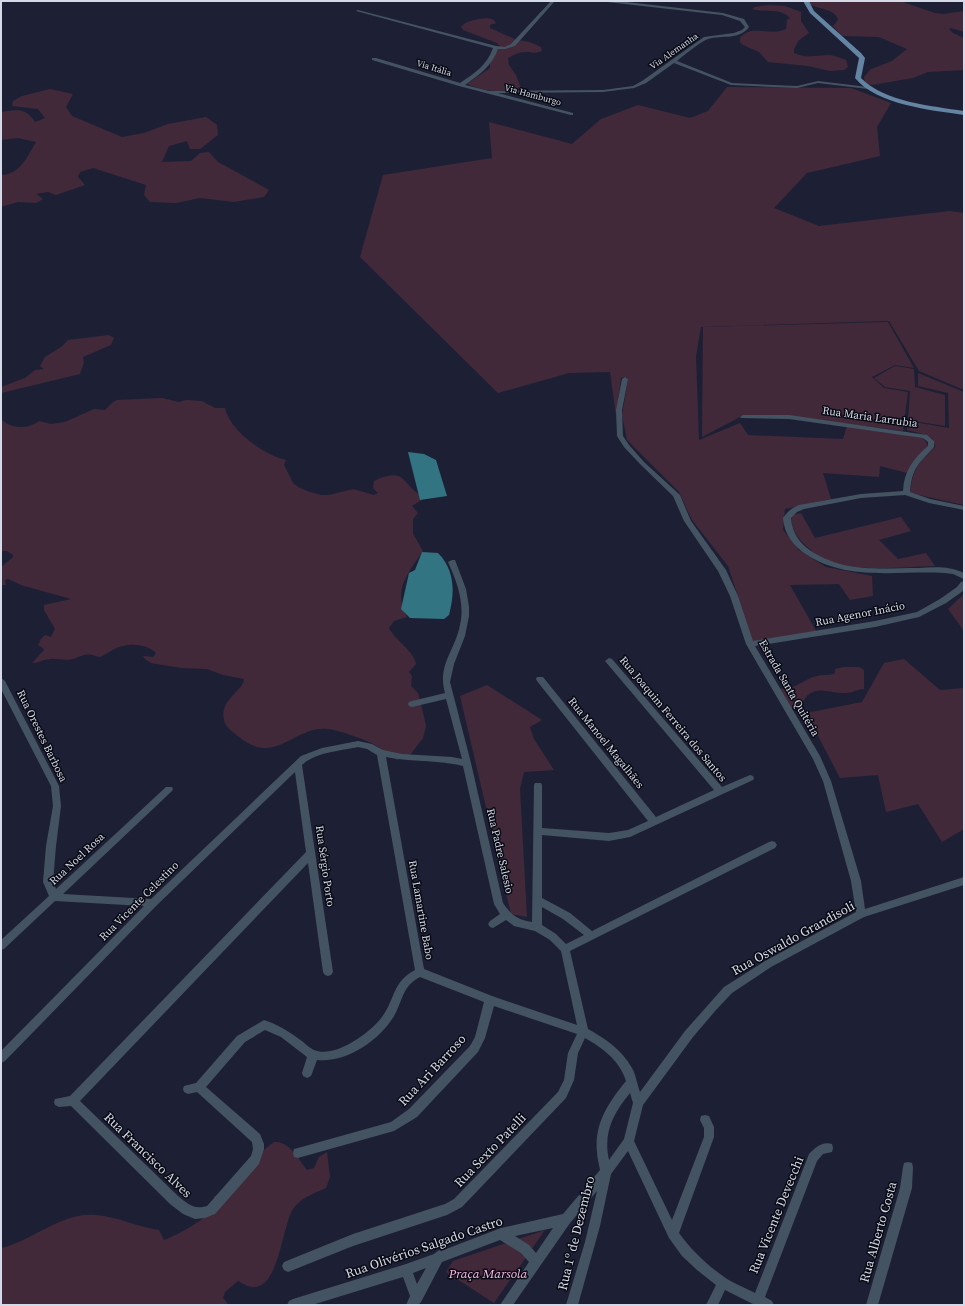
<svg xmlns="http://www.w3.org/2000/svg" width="965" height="1306" font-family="'Source Serif 4',serif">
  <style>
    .green { fill: #41293a }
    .water { fill: #337483 }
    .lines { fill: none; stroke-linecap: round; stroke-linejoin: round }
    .minor { fill: #445362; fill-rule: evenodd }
    .major { fill: #6384a2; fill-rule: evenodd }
    .labels { text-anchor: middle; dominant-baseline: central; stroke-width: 3; stroke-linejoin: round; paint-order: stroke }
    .far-street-label { font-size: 9px; fill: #d6d9e7; stroke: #090b14 }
    .street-label { font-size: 11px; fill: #d6d9e7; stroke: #090b14 }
    .near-street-label { font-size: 13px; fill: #d6d9e7; stroke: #090b14 }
    .near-park-label { font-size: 13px; font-style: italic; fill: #fdb9e9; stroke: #090b14 }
  </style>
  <rect width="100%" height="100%" fill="#1d2035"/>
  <path class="green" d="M807 1H900L935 13 943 14 964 11V32L951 28 949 29 953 33 964 38V70L928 72 913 78 872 85 865 83 864 77 871 69 892 61 907 49 879 37 844 36 840 34 833 26 838 20C834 6 814 11 807 1Z
    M768 5 785 6 801 12V21L809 33 799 40 794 49V53C806 59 817 55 830 55 836 56 841 58 846 60L848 67 844 70 830 71 808 66 768 62 759 52 743 45 740 42V38C751 23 771 37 786 29L787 20 790 18C780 7 764 13 752 9L755 7Z
    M488 18 494 20 496 23 490 25V28L517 40 530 42 541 47 542 51C536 54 531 52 525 52 518 52 514 55 508 58L509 65 516 75 521 88C499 92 488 93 467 84L490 68V61L500 46 497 43 463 30 461 27C466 20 479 19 488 18Z
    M727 87 851 88 891 103 877 127 880 156 807 173 774 208 819 226 950 211 964 213V390L919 371 889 321 701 327 696 356 699 440 740 423 748 435 843 439 847 426 923 437 928 446 907 473 880 466 879 477 823 473 831 499 785 509 783 530 799 550 826 567 872 576 873 596 850 600 839 584 790 585 816 631 753 642 728 566 692 520 679 492 627 440 622 415 628 379 626 377 621 378 616 416 610 372 569 373 498 393 360 257 383 175 492 158 489 122 572 144 601 119 638 105 690 118 708 111Z
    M50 89 73 94 66 107 72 116 122 137 144 133 168 124 206 117 217 125 218 135 200 149H190L187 141 169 146 162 162 191 161 200 153 209 152 218 162 269 190 264 197 234 202 200 198 176 203 150 202 144 195 146 185 93 168 80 172 78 177 85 185 56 195 48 192 36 194 43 199 36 203 18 202 1 207V175C21 174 27 157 36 142L18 138 1 140V112C17 110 25 107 35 122L45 118 38 109 12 106 13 101 22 96Z
    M888 322 914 368 895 365 872 377 884 388 908 392 903 431 786 416H742L702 437 703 327Z
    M109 335 114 338 111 345 83 357 84 362 80 374 1 393V387L25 378 35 370 44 369 40 366 45 357 61 347 68 340Z
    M895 366 914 369 915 387 945 395V426L908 420 910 391 885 387 874 378Z
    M918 373 964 392V505L910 493C913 468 918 464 935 447L933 439 923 434 907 430 908 421 949 428 948 393 918 386Z
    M162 398 179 402 186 400 202 401 215 408H225C230 431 264 455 286 460L284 465 293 483 298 487 307 491 321 495H329L353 489 374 495 378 493 373 488 374 481C408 466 399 484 425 498L412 506 418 513 413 519V534L423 551C408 573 392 591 407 617L394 621 389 628C396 641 413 650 416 664L409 672 412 676 411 686 418 693 421 704 426 726 423 738 410 755 397 760C390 756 384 751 377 746 367 740 339 730 328 729 294 725 275 768 238 736 233 732 225 727 224 720 219 700 244 690 244 679L223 675 207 669 181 668 151 663 145 659 143 656 153 657 156 653C149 645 133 643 123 646 115 647 107 654 100 657 85 653 87 654 73 659 66 661 57 658 50 659 44 659 39 663 32 663L44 650 43 648 38 645 41 639 45 635 51 637 55 629 44 610V605L71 599 21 585 8 579 5 580 6 585H1V567L13 557V555L7 551H1V420C5 421 6 424 10 425 19 429 32 427 39 421L51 424 65 422 94 409 105 410 113 402 117 400Z
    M801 513 815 538 901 517 911 531 879 540 898 559 926 553 935 566C905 567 852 572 826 561 817 557 809 548 802 542 795 534 790 525 792 515Z
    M964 594V631L948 609Z
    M904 659 940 690 964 688V829L942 842 918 804 886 812 878 775 840 778 806 713 862 702 884 663Z
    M844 667H859L864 670V689C857 689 853 693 846 693 834 694 819 686 809 694 803 699 802 707 795 710L790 707 778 688C793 692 803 679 817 676 823 674 830 676 835 673V669Z
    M487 685 542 720 530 727 534 739 554 770 524 772 520 789 527 917 511 914 460 696Z
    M274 1142C290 1141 298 1159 307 1170L314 1168 319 1157 327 1152 330 1177 326 1188C315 1193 300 1198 293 1209 282 1226 279 1290 252 1287 248 1287 242 1283 238 1281L225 1292 223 1298 229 1305H1V1248C32 1241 63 1211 96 1215 118 1217 138 1227 159 1230L164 1240C177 1235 209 1219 213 1206 214 1204 214 1200 214 1197L243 1177 265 1149Z
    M545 1230 494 1303 446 1272 453 1261Z"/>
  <path class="water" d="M408 452 424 454 436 460 447 496 420 500Z
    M422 552 438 553C455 570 455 593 449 615L444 619 410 618 401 609 409 573 415 570Z"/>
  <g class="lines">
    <path class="minor" d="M551 1H555L515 46 505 49H498C492 66 479 75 465 85L489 91 603 90 633 86 642 81 704 37 734 33 742 30 745 27 740 21 722 15 607 2 605 1H618L723 13 744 19 749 27C740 40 722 35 708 39 700 42 684 55 677 61L732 83 797 86 818 81 868 87 870 88 868 89 818 83 797 88 731 85 674 63 646 83 634 88 603 92 498 93 573 113V115H571L459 86 372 60V58H376L460 83C475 73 487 65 493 48L356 11 358 10 496 46 505 47 511 44Z
      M625 377 628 379 622 410 623 436 629 445 644 462 680 495 691 521 726 570 738 596 753 641 875 621 917 612 940 599 957 587 961 582 964 581V589L963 591 946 603 919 617 875 627 755 646 820 756 831 781 861 881 865 909 964 877V885L864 917 771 967 732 993 716 1010 693 1037 643 1105 634 1141 672 1220 704 1137V1128L700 1120 701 1116 705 1115 709 1116 714 1127V1137L679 1233C692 1251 708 1266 727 1279 735 1284 746 1288 755 1293L809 1154C815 1148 822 1141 832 1144L833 1148 832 1152 823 1154 817 1161 765 1297 772 1301 774 1305H755L725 1290 718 1305H706L716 1285 697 1270 682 1256 669 1238 628 1151 611 1174 600 1226 578 1305H566L585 1242 597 1191 570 1223 513 1305H500L529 1262 521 1253 500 1240 442 1262 421 1302 418 1305H406L410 1296 403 1277 312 1305H287L289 1301 293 1299 406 1264 434 1254 439 1250 441 1251 501 1228 563 1214 600 1170C599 1164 597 1158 597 1152 594 1123 609 1102 626 1081 620 1061 603 1048 585 1038L578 1053 574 1080 566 1098 462 1207 447 1215 353 1246 288 1272 284 1270 282 1266 284 1262 353 1234 445 1204 454 1199 558 1092 564 1080 568 1053 577 1034 494 1006 485 1038 478 1052 417 1117 394 1131 298 1158 294 1157 293 1153 294 1149 298 1148 391 1122 409 1109 470 1046 475 1037 484 1002 420 977C402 986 403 1001 394 1016 379 1041 346 1063 317 1060L311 1076 307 1078 303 1076 302 1073 307 1057 281 1037 265 1030 245 1042 206 1087 260 1134 264 1144V1149L259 1164 215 1214 205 1218 195 1219 183 1214 170 1204 71 1106 59 1107 55 1105 54 1102 55 1099 70 1096 306 852 295 772 156 906 5 1061 1 1063V1051L144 906 55 901 4 949 1 950V940L49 896 43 882 46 846 53 806 51 786 1 689V678L5 681 59 786 61 806 56 846 53 882 56 889 166 787H172L173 789 172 791 63 894 151 899 301 756 322 748 358 741 372 744 383 750 402 754 452 757 462 759 446 699 412 707 409 706 408 704 409 702 412 701 445 693C437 665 455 651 460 625 465 603 457 582 448 562L452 560H455L466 589 469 607V616L465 636 454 664 450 682 471 763 503 903C512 916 517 919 532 922L534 785 535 783H541L542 785V828L609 833 628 830 648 821 537 681 536 679 537 677H543L656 817 714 790 605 661 609 658 612 659 722 787 750 775 753 776 754 778 753 780 630 837 609 841 542 835V898L570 913 592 931 769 842 772 841 775 842 777 845 775 848 570 951 588 1029C606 1039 621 1049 632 1068 636 1075 637 1084 640 1092L685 1031 724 987 765 961 856 912 851 881 823 781 813 759 746 644 730 596 718 571 684 521 673 496 640 464 624 447 617 436 616 410 622 379ZM358 747 367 749 377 755 415 970C392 982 396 998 382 1017 371 1032 335 1059 314 1050 309 1048 304 1042 299 1039 288 1031 277 1024 264 1020L237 1036 196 1083 184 1086 183 1089 184 1092 188 1094 197 1092 252 1142 253 1149 251 1156 207 1206C194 1210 188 1204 178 1196L80 1101 308 863 323 972 325 975 328 976 331 975 333 972 302 765C316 752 340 751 358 747ZM386 757C412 762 438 760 463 766L494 904 500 914 490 921 488 924 490 927 493 928 506 920 514 926 535 931 550 940 561 951 577 1025 492 996 424 969ZM542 907 563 919 584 935 566 944 556 934 542 925ZM630 1093 633 1103 624 1139 609 1160C603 1132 613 1114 630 1093ZM553 1228 536 1253 529 1245 515 1236ZM426 1268 417 1284 413 1273Z
      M743 415H789L927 435 934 441V447C919 464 912 467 910 492L930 499 964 506V510L929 503 905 495 861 498 804 509 797 512 791 518C792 532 799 543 811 551 845 573 880 568 919 568 934 567 950 566 964 573V579L953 574 945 573C898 570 850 582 807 555 794 547 784 534 783 518 788 511 792 508 799 505L861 494 903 491C904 471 913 459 928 446V442L923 438 789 419 741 418 740 417Z
      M908 1162 912 1163 913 1167 912 1188 878 1305H866L900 1188 903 1167 904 1163Z"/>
    <path class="major" d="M803 1H809L814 11 861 53 865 58 861 78C884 102 932 106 964 111V115C931 110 877 105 855 78L859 58 810 13Z"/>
  </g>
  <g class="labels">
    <g class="far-street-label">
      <text transform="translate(674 51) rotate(-35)">Via Alemanha</text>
      <text transform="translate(434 68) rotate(17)">Via Itália</text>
      <text transform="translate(533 95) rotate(15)">Via Hamburgo</text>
    </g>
    <g class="street-label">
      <text transform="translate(870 417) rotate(8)">Rua Maria Larrubia</text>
      <text transform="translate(860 614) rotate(-11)">Rua Agenor Inácio</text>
      <text transform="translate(789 688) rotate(60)">Estrada Santa Quitéria</text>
      <text transform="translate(673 719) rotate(50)">Rua Joaquim Ferreira dos Santos</text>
      <text transform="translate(42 736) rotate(64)">Rua Orestes Barbosa</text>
      <text transform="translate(606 743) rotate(51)">Rua Manoel Magalhães</text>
      <text transform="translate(500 851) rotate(77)">Rua Padre Salesio</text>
      <text transform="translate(77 859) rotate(-43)">Rua Noel Rosa</text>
      <text transform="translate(325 866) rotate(82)">Rua Sérgio Porto</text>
      <text transform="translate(139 901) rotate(-45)">Rua Vicente Celestino</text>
      <text transform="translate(421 910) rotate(80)">Rua Lamartine Babo</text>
    </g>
    <g class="near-street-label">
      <text transform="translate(793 938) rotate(-29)">Rua Oswaldo Grandisoli</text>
      <text transform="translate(432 1070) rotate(-47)">Rua Ari Barroso</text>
      <text transform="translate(490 1150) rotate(-46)">Rua Sexto Patelli</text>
      <text transform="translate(148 1155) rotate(44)">Rua Francisco Alves</text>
      <text transform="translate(776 1215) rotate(-68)">Rua Vicente Devecchi</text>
      <text transform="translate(878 1232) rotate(-74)">Rua Alberto Costa</text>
      <text transform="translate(576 1233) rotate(-76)">Rua 1º de Dezembro</text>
      <text transform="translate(424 1247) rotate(-19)">Rua Olivérios Salgado Castro</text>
    </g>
    <g class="near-park-label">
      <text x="488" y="1273">Praça Marsola</text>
    </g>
  </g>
  <rect width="965" height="1306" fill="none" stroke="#d6d9e7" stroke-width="4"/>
</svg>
